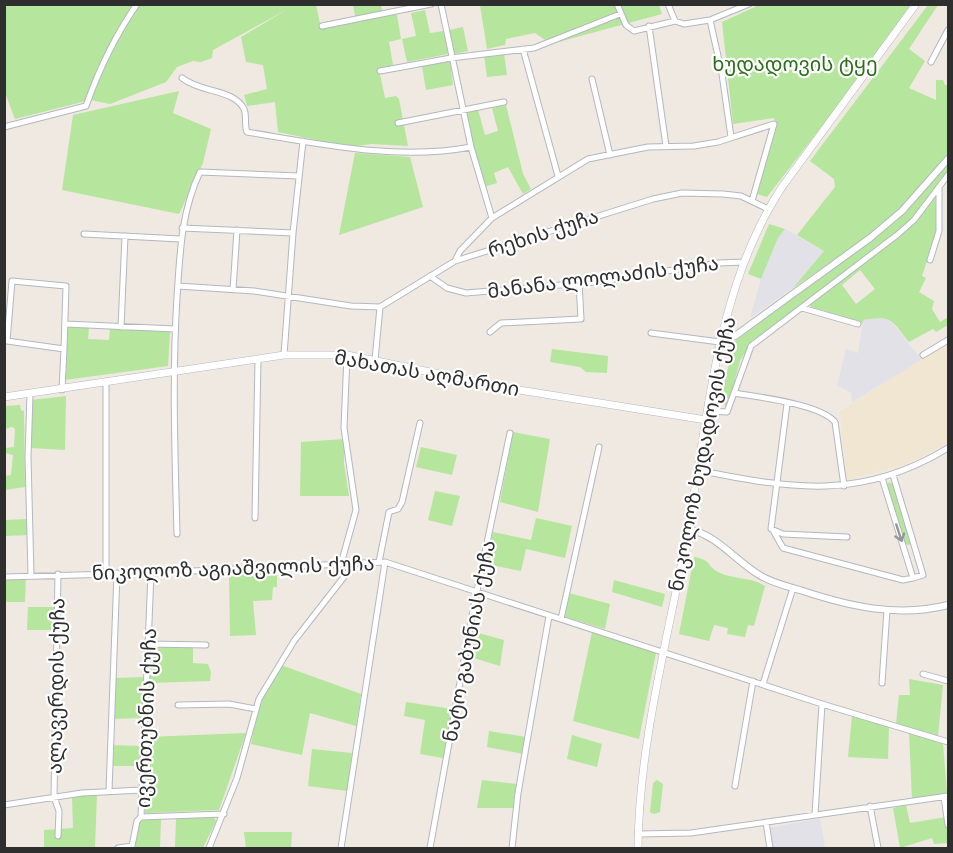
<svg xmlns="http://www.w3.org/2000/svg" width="953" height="853" font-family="'DM Sans','Noto Sans Georgian',sans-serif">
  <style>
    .industrial { fill: #e3e1e8 }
    .education { fill: #f0e6d1 }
    .green { fill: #b6e59e; fill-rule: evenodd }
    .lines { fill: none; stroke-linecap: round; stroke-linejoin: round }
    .minor-casing { stroke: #b4b7c1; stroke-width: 7 }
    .tertiary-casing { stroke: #b4b7c1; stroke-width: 8 }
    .secondary-casing { stroke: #b4b7c1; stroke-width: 8 }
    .minor { stroke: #fff; stroke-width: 5 }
    .tertiary { stroke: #fff; stroke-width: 6 }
    .secondary { stroke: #fff; stroke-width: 7 }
    .oneway { stroke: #969696 }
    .labels { text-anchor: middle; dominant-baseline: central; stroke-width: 4.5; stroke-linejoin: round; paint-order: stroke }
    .park-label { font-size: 20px; fill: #2c6e1b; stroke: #fff }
    .street-label { font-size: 20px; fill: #2e2e2e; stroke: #fff }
  </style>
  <rect width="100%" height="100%" fill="#efe9e1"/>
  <path class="industrial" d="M785 229 824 251 793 288 750 318 761 279 778 238Z
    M884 317 890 320 922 360 852 402 851 393 837 385 846 349 858 353 863 320Z
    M820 818 825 848H773L770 828Z"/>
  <path class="education" d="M948 343V443L906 464 847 480 840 411Z"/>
  <path class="green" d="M4 5H316L320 23 355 16 353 5H381L382 11 397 15 401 39 389 42 393 65 380 74 385 98 396 96 399 99 408 146 371 144 350 147 278 132 275 102 247 106 244 95 267 89 263 65 246 62 241 37 288 9 213 50 212 58 201 62 193 61 177 67 166 82 110 104 90 100 15 119 5 93Z
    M480 5H659L662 14 551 44 535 33 506 39 505 45 487 49Z
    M759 5H916L767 197 757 194 777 125 774 118 733 124 722 22Z
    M928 5H938L909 49 925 61 909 88 936 100V80H943L945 85H948V155L904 207 846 252 793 288 824 251 797 235 835 187 834 179 810 161Z
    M425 10 430 33 444 31 448 54 407 62 402 39 416 36 411 13Z
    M463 27 468 51 454 54 449 30Z
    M504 53 507 75 487 77 484 55Z
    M450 60 453 85 426 90 422 66Z
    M179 91 173 113 211 129 203 163 179 214 62 190 73 115Z
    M506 105 523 174 531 189 523 194 508 167 494 173 497 183 484 187 464 109 477 106 485 135 498 131 492 108Z
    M355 153 410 157 423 207 339 235Z
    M948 163V173L910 222 750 344 740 361 727 409 721 398 734 342 904 213Z
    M935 194 938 228 922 276 926 278 919 292 934 301 932 309 940 322 948 317V325L936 332 933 329 909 342C891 320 893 315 863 320V323L811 307 810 304 900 234ZM860 270 875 289 856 304 842 285Z
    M769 224 785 229 778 238 761 279 748 274Z
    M67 327H89L88 339 109 340 110 328 170 332 168 366 65 380Z
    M552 349 608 356 607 373 586 372 580 367 550 362Z
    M66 396 65 450 31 448V400Z
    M20 405 21 410 24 411 25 487 5 490V476L11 475 13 455 5 453V448L14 447 15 429 12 427 5 429V406Z
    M513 432 550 439 538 512 500 502Z
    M344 439V464L349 496H300L301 442Z
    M421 447 457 455 452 475 416 467Z
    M889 482 894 485 912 542 910 545 905 544 886 485Z
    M435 491 460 496 452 526 428 520Z
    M536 518 572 526 565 558 526 549 521 571 486 564 493 532 531 540Z
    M29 519 30 535 5 536 4 520Z
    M694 557C712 560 706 565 718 572 733 580 750 576 765 586L754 626 748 625 745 637 727 634 728 628 714 625 709 641 679 634Z
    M277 567V587H273L272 600 253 601 256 635 230 636 229 574Z
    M26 577 25 602H5V578Z
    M614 580 665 594 662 607 612 592Z
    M569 593 610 604 605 629 565 617Z
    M28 607H56V630H27Z
    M471 631 504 640 500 666 467 656Z
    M592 632 656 653 639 739 573 721Z
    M150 646 193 647V663L208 664 211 672 210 681 147 683Z
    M281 665 361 694 356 726 310 713 302 755 251 744 259 701Z
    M145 677 141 718 113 719 114 678Z
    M909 679 943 685 938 736 896 724 899 695H910Z
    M406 702 452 709 443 758 420 754 425 720 404 716Z
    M852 716 889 726 888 759 848 757Z
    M489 731 526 737 523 754 487 747Z
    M909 732 943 743 947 793 912 799Z
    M246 733 219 810 145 813 146 737Z
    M572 735 602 744 597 767 567 759Z
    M112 745 141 746 140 766H112Z
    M312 749 352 753 347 791 308 786Z
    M482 780 517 784 514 808H477Z
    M657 780 663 784 660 812 654 814 650 812 653 783Z
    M97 794 95 848H44V830L73 828 72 797Z
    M906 805 910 823 946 817 948 843 934 844 932 838 900 848 893 808Z
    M213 815 216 821 203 848H175L176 819Z
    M161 819 160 848H135L136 820Z
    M244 832H292L291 848H246Z"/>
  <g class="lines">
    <defs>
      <path id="minor" d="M441 4 471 147
        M617 4 626 25 634 31 675 21 684 24 710 20 749 4
        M668 4 675 21
        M710 20 722 74 731 137
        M322 26 431 4
        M649 26 666 146
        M523 49 558 176
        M931 62 948 30
        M380 71 451 58 534 48 620 14
        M182 78C201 93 234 89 244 109 247 116 244 124 247 132 320 144 397 161 471 147L492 218
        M592 79 610 155
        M398 123 504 102
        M4 127 86 106C99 69 115 36 137 4
        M182 228 293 233
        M84 234 181 239
        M930 260 939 231V188
        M455 261 460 251 492 218 588 159 648 147 694 146 718 142 774 124 752 201
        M430 276 447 288 466 293 595 282 719 263 744 262
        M178 286 254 291 351 306 380 307
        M233 290 237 230
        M802 308 858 324
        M66 324 175 329
        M121 327 125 236
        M490 332 501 323 581 319 579 282
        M651 333 720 342
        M284 355 293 233 303 141
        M923 355 948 340
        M375 360 380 307 455 261 653 199 682 193 723 194 741 196 768 209
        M106 384V573
        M62 390 64 349 7 341 12 281 66 286 64 349
        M734 393 751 346 897 235 914 220 948 175
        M30 394 28 457 31 575
        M787 404 771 529 783 534 847 537
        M708 411 727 412 734 393C758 397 820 404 835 422L844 486
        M697 470C792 489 861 501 948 448
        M882 478 913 578 923 575 893 475
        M255 518 258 360
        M774 532 783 548 903 580 913 578
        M177 534C175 455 172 376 177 297 180 253 181 212 200 172L299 176
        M379 562 389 512 398 509 402 502 420 423
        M341 564 356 510 344 428 347 355
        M151 573 141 817 224 814
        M4 577 151 573 385 562 822 704 948 742
        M561 619 599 447
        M148 644 206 645
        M923 674 948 681
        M882 683 887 610
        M763 684 793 588
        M178 705 229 704 256 709
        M735 786 753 681
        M109 791 117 573
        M944 797 948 825
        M4 805 82 793 142 790
        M870 806 878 848
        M815 814 822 704
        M766 822 770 848
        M638 834 691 833 948 796
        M58 836 59 811 54 797 58 574
        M118 848 132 846 137 821 141 817
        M209 848 237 778 259 699 294 641 354 564
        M341 848 385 562
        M430 848 474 605 510 433
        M512 848 518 793 549 616"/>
      <path id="tertiary" d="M720 340 735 336 870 238 902 211 948 159
        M688 529C718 535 735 561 761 576 773 583 786 586 800 590 848 606 897 618 948 605"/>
      <path id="secondary" d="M4 397 284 355H347L513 389 706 420
        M638 848C639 741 669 635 688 530 709 414 716 288 782 187L916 4"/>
    </defs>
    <use href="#minor" class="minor-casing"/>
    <use href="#tertiary" class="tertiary-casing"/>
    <use href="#secondary" class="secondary-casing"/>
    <use href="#minor" class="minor"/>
    <use href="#tertiary" class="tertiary"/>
    <use href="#secondary" class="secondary"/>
  </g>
  <defs><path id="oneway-shaft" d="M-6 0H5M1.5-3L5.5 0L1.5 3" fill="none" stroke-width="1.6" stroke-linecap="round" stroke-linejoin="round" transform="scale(1.5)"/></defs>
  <use class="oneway" href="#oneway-shaft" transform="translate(899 533) rotate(72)"/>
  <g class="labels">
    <g class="park-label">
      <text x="795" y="64">ხუდადოვის ტყე</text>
    </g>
    <g class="street-label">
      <text transform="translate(543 233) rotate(-18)">რეხის ქუჩა</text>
      <text transform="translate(603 277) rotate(-7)">მანანა ლოლაძის ქუჩა</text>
      <text transform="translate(427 373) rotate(10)">მახათას აღმართი</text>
      <text transform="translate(702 454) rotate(-79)">ნიკოლოზ ხუდადოვის ქუჩა</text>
      <text transform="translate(233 568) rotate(-2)">ნიკოლოზ აგიაშვილის ქუჩა</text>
      <text transform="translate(469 641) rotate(-79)">ნატო გაბუნიას ქუჩა</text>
      <text transform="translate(56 686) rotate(-89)">ალავერდის ქუჩა</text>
      <text transform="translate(146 718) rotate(-88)">ივერთუბნის ქუჩა</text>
    </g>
  </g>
  <rect width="953" height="853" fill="none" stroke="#2e2e2e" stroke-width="12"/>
</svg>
